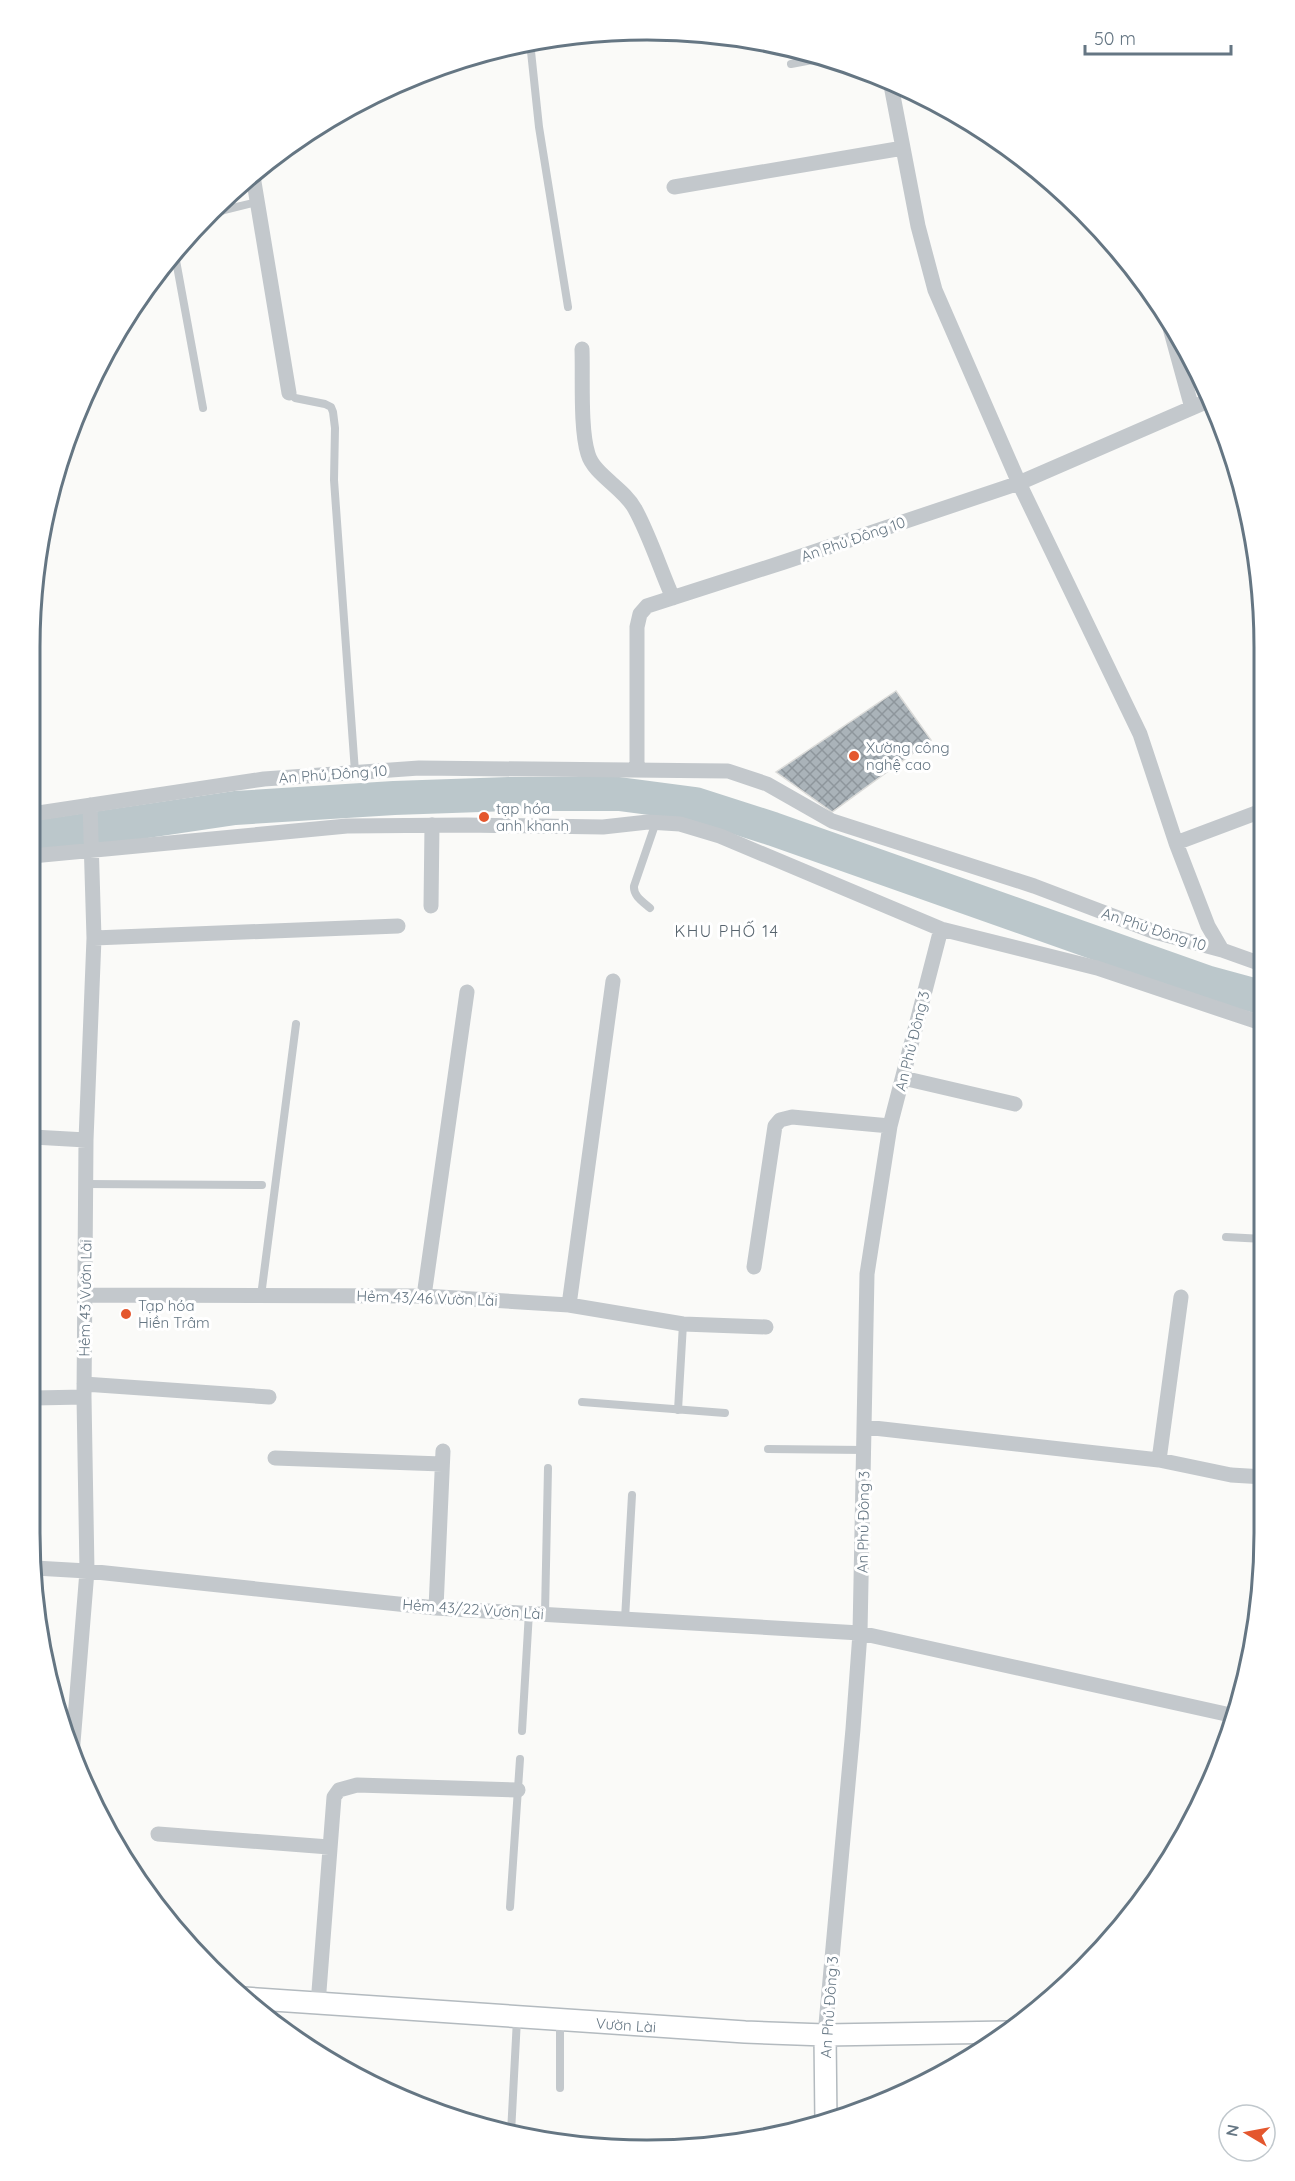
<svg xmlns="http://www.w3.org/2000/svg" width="1295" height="2181" font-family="Quicksand,sans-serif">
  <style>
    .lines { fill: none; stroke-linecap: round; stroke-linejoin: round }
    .river { stroke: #bbc7cb; stroke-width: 34 }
    .building { fill: url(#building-cross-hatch); stroke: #dcdcda; stroke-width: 1.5 }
    .secondary-casing { stroke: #b3babf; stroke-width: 24 }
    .lane { stroke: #c3c8cc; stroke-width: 8 }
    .street { stroke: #c3c8cc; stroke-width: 15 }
    .secondary { stroke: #fff; stroke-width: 21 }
    .poi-dot { fill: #e4572e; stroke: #fff; stroke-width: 2 }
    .labels { text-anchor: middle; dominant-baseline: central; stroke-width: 6; stroke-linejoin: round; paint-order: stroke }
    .street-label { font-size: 15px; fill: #657683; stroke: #fff }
    .poi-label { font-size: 15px; fill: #657683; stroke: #fff; text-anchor: start }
    .neighbourhood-label { font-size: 16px; letter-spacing: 1.5px; fill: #57646e; stroke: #fff }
    .rim { fill: none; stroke: #657683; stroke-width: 3 }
  </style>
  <defs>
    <pattern id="building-cross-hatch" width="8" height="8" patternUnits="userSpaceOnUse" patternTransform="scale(1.5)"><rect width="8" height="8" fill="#aab3b9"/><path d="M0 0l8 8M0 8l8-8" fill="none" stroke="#8e969c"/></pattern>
  </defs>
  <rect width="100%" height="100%" fill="#fafaf8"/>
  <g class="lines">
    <path class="river" d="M32 838 235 808 394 798 509 794H619L695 804 773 829 1209 983 1264 998"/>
  </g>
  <path class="building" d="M896 691 931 740 832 812 776 772Z"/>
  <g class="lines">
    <defs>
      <path id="secondary" d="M244 1998 745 2032 825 2035 1009 2032
        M825 2035 826 2123"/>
    </defs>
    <use href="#secondary" class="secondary-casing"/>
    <path class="lane" d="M530 42 539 127 568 307
      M791 64 823 58
      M205 218 224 210 257 202
      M175 255 203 408
      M289 393 295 398 325 404 331 407 333 412 335 428 334 480 355 772
      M650 908C643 902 633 896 634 886L656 822
      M86 1184 262 1185
      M1226 1237 1264 1239
      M261 1296 296 1024
      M582 1402 725 1413
      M678 1410 683 1324
      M768 1449 864 1450
      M545 1614 548 1468
      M625 1619 632 1495
      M522 1731 529 1612
      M510 1907 520 1759
      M560 2088V2022
      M511 2133 517 2019"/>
    <path class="street" d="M890 80 918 226 935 290 1019 483 1140 734 1176 843 1208 926 1222 950
      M253 176 289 393
      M674 187 903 148
      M1167 317 1192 408
      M582 349C583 378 580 429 588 454 594 475 624 488 635 509 649 534 661 571 673 598
      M637 770V627L640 614 647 606 784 562 1019 483 1210 400
      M32 814 264 779 419 768 728 771 767 784 832 821 1034 886 1155 932 1222 950 1264 965
      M1176 843 1264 810
      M32 856 347 826 466 825 603 827 648 822 680 824 720 836 941 929 1097 968 1264 1024
      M431 906 432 825
      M94 938 398 926
      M903 1078 1015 1104
      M33 1137 86 1140
      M754 1267 775 1126 780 1120 792 1117 890 1126
      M85 1295 424 1296 569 1305 683 1324 766 1327
      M424 1296 467 992
      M569 1305 613 981
      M84 1384 269 1397
      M34 1398 84 1397
      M865 1427 1159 1460 1231 1475 1264 1477
      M275 1458 442 1464
      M1159 1460 1181 1297
      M35 1568 87 1571 436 1608 860 1633 1235 1716
      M436 1608 443 1451
      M72 1755 87 1571 84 1397 86 1140 94 938 90 805
      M158 1834 329 1847
      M318 2004 334 1797 339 1790 357 1785 518 1790
      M267 2017 268 2000
      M825 2035 853 1729 860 1633 867 1274 890 1126 941 929"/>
    <use href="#secondary" class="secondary"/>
  </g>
  <g class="poi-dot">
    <circle cx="854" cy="756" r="6"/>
    <circle cx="484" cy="817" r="6"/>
    <circle cx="126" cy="1314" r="6"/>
  </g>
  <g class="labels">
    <g class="street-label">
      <text transform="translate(853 539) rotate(-19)">An Phú Đông 10</text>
      <text transform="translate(333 774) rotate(-4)">An Phú Đông 10</text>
      <text transform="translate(1154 929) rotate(18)">An Phú Đông 10</text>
      <text transform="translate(912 1041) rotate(-76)">An Phú Đông 3</text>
      <text transform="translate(85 1298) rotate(-89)">Hẻm 43 Vườn Lài</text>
      <text transform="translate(427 1298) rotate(2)">Hẻm 43/46 Vườn Lài</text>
      <text transform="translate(863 1522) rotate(-89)">An Phú Đông 3</text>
      <text transform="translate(473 1609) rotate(4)">Hẻm 43/22 Vườn Lài</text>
      <text transform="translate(829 2007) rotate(-86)">An Phú Đông 3</text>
      <text transform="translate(626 2025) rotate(4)">Vườn Lài</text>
    </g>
    <g class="poi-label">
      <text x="866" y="747">Xường công<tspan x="866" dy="17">nghệ cao</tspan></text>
      <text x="496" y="808">tạp hóa<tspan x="496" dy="17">anh khanh</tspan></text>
      <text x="138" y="1305">Tạp hóa<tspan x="138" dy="17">Hiền Trâm</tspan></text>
    </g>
    <g class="neighbourhood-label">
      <text x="727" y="931">KHU PHỐ 14</text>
    </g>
  </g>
  <path d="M0 0H1295V2181H0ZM647 40H647A607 607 0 0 1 1254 647V1533A607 607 0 0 1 647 2140H647A607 607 0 0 1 40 1533V647A607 607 0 0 1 647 40Z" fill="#fff" fill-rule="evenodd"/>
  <path class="rim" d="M647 40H647A607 607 0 0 1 1254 647V1533A607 607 0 0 1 647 2140H647A607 607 0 0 1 40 1533V647A607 607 0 0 1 647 40Z"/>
  <g transform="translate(1247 2133) rotate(280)"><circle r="28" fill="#ffffff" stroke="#c1c8cd" stroke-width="1.5"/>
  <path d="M0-4.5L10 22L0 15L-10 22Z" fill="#e4572e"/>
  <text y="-9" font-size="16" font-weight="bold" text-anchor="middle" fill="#657683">N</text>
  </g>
  <path d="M1085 45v9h146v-9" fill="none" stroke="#657683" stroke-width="3"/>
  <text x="1094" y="45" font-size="18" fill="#657683" stroke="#ffffff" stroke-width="4.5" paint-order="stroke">50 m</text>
</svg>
